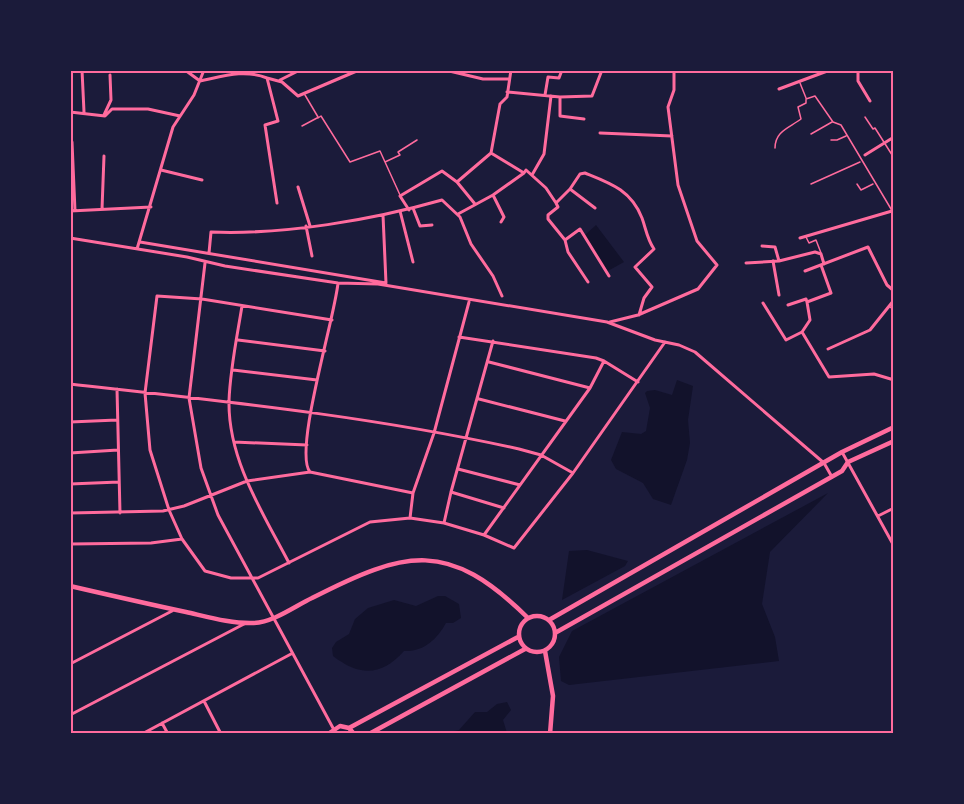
<svg xmlns="http://www.w3.org/2000/svg" width="964" height="804" font-family="'Open Sans',sans-serif">
  <style>
    .water { fill: #12122b }
    .lines { fill: none; stroke-linecap: round; stroke-linejoin: round }
    .service { stroke: #ff6b9d; stroke-width: 1.5 }
    .minor { stroke: #ff6b9d; stroke-width: 3 }
    .tertiary { stroke: #ff6b9d; stroke-width: 4.5 }
    .primary { stroke: #ff6b9d; stroke-width: 5 }
    .neatline { fill: none; stroke: #ff6b9d; stroke-width: 2 }
  </style>
  <rect width="100%" height="100%" fill="#1b1b3a"/>
  <path class="water" d="M596 225 624 262 606 272 584 236Z
    M677 380 693 386 688 420 690 443 687 460 671 505 653 499 643 483 616 469 611 460 622 432 641 434 646 431 650 408 645 393 647 391 655 390 672 395Z
    M828 493 770 552 762 604 775 637 779 661 569 685 561 681 559 657 572 631Z
    M587 550 628 561 625 566 562 600 569 551Z
    M438 596H445L459 604 461 618 453 623H446C437 639 424 652 404 651 381 677 359 676 333 656L332 648 336 642 349 634 355 619 368 608 394 600 416 606Z
    M507 702 511 710 503 720 507 733H445L459 730 475 712H487L497 704Z"/>
  <g class="lines">
    <path class="service" d="M800 83 806 98
      M305 95 318 117
      M806 99 815 96 833 122 841 125 894 214
      M865 117 873 129 875 128 894 158
      M318 118 321 116 350 162 380 151 400 195
      M302 126 317 118
      M811 134 832 122
      M831 140H837L846 136
      M775 148C775 131 789 128 801 119L798 107 806 103V100
      M385 162 400 155 398 152 417 140
      M811 184 860 162
      M857 184 861 190 873 184
      M806 237 809 243 816 240 821 253
      M890 307 894 310
      M891 379 894 372"/>
    <path class="minor" d="M82 70 84 112
      M185 70 200 81C224 76 244 69 267 78L278 121 265 125 277 203
      M445 70 483 79H509
      M665 70 680 71
      M858 70V81L870 101
      M267 78 282 82 298 96 359 70
      M280 80 300 70
      M779 89 830 70
      M507 92 560 97 592 96 602 70
      M545 95 548 77 559 78 562 70
      M560 97V116L584 119
      M70 112 105 116 112 109H148L180 116
      M104 115 111 100 110 75
      M600 133 672 136
      M72 142 75 211
      M491 153 524 173 526 170 546 188 556 203
      M865 155 894 137
      M161 170 202 180
      M532 175 544 154 551 96
      M457 182 491 153 500 104 507 97 511 70
      M298 187 310 226
      M570 189 580 174 585 173C610 183 631 190 642 218 646 229 647 239 654 249L635 267 652 287 644 298 639 315
      M493 195 504 217 501 222
      M413 208 420 226 432 225
      M102 209 104 156
      M409 210 400 196 442 171 457 182 475 204
      M70 211 151 207
      M400 211 413 262
      M458 214 493 195 524 173
      M306 226 312 256
      M70 238 187 257 225 266 338 283 378 284 607 322 655 340 679 345 695 352 824 463 832 477
      M800 238 892 211
      M565 240 580 229 609 276
      M140 242 386 283 383 215
      M762 246 775 247 779 261
      M137 249 173 127 194 95 204 70
      M209 253 211 232C284 235 372 220 442 200L460 217 471 244 493 276 502 296
      M773 261 779 295
      M205 263 189 398 201 468 218 515 333 728
      M746 263 779 261 815 252 821 254 824 264
      M805 271 868 247 887 285 894 291
      M588 282 568 252 565 240 548 219V215L558 207 556 203 570 189 595 208
      M763 303 786 340 802 332 829 377 874 374 894 380
      M788 305 806 299 807 302
      M242 306C237 337 230 370 229 401 228 460 263 513 289 563
      M332 320 202 299 157 296 145 393 150 450 169 510 182 539 205 571 231 578H258L370 522 410 518 444 523 484 535 514 548 573 473 665 342
      M610 322 638 315 698 289 717 265 697 241 678 185 668 107 674 90V72
      M802 332 810 320 807 302 831 293 821 265
      M459 337 596 358 604 361 590 388 484 535
      M238 340 325 351
      M493 341 451 492 504 508
      M828 349 870 330 894 300
      M604 361 638 382
      M489 362 590 388
      M233 370 317 380
      M70 384C221 401 371 416 519 449L541 455 573 473
      M117 389 120 513
      M479 399 565 421
      M70 422 117 420
      M234 442 307 445
      M842 452 894 546
      M70 453 118 450
      M458 469 520 485
      M310 472C293 452 335 317 338 283
      M70 484 119 482
      M413 493 434 433 469 302
      M70 513 163 511 184 506 247 481 310 472 413 493 410 518
      M878 516 894 508
      M444 523 451 492
      M70 544 151 543 182 539
      M70 664 172 611
      M204 701 221 734
      M70 715 244 624
      M162 723 168 734
      M142 734 291 654"/>
    <path class="tertiary" d="M70 586C109 595 148 604 186 612 208 617 232 624 254 623 274 622 295 606 312 598 406 550 448 539 528 618
      M519 634a18 18 0 1 1 36 0a18 18 0 1 1-36 0Z
      M549 620 842 452 894 427
      M555 633 842 471 848 462 894 441
      M545 651 553 696 550 734
      M349 728 518 637
      M328 734 340 726 349 728 354 734
      M369 734 525 649"/>
    <path class="primary" d="M893 70 894 72"/>
  </g>
  <rect width="964" height="804" fill="none" stroke="#1b1b3a" stroke-width="144"/>
  <rect x="72" y="72" width="820" height="660" class="neatline"/>
</svg>
